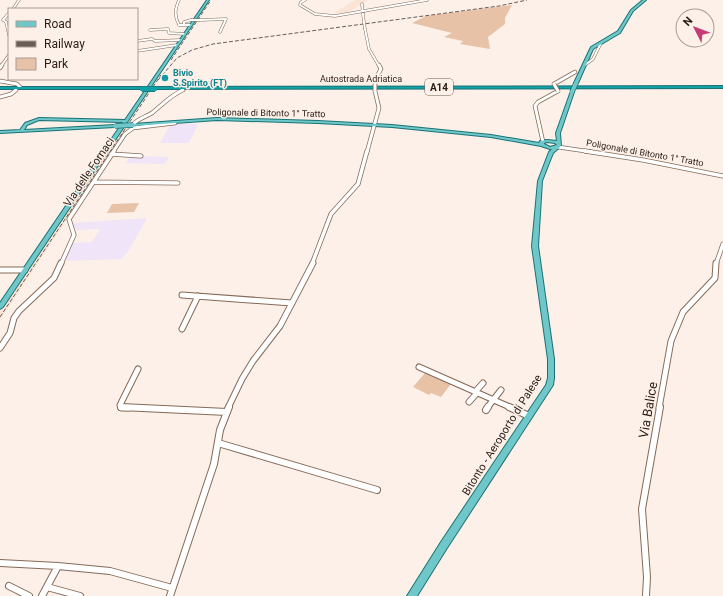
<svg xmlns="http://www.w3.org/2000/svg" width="723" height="596" font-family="Roboto,sans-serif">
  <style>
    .built { fill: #fbe4d5 }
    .industrial { fill: #f0e4f8 }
    .green { fill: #e8c2a7 }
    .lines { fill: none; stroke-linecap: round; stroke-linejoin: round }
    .minor-far4-casing { stroke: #846a58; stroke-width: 3 }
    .minor-far3-casing { stroke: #846a58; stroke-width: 4.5 }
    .minor-far2-casing { stroke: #846a58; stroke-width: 5 }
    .minor-far1-casing { stroke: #846a58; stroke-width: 7 }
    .minor-casing { stroke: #846a58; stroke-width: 8 }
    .major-casing { stroke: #197374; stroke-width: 2 }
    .highway-casing { stroke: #197374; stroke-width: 2 }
    .minor-far4 { stroke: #fff; stroke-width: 2 }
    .minor-far3 { stroke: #fff; stroke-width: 3 }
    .minor-far2 { stroke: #fff; stroke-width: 3.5 }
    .minor-far1 { stroke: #fff; stroke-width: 5 }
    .minor { stroke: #fff; stroke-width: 6 }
    .major { fill: #70c7ca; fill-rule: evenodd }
    .highway { fill: #11a1a6; fill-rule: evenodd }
    .rail { stroke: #695d56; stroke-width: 1; stroke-dasharray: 4 2; stroke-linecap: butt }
    .minor-bridge-far1-casing { stroke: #846a58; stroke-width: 3; stroke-linecap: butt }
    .minor-bridge-casing { stroke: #846a58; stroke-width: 4.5; stroke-linecap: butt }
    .major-bridge-casing { stroke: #197374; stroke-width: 5.5; stroke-linecap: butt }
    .highway-bridge-casing { stroke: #197374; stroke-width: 6; stroke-linecap: butt }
    .minor-bridge-far1 { stroke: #fff; stroke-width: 2 }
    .minor-bridge { stroke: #fff; stroke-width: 3 }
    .major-bridge { stroke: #70c7ca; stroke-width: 4 }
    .highway-bridge { stroke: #11a1a6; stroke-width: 4.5 }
    .culture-dot { fill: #0f9aa8; stroke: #fdf0e8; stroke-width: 1.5 }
    .labels { text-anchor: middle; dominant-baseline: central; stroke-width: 3; stroke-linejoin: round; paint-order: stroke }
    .far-culture-label { font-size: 9px; font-weight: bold; fill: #0d838f; stroke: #fdf0e8; text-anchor: start }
    .far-street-label { font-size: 9px; fill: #281d16; stroke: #fdf0e8 }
    .shield { fill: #fdf0e8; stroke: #685c55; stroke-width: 1 }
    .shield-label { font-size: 10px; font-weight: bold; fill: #281d16 }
    .street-label { font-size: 11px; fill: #281d16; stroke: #fdf0e8 }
    .near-street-label { font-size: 13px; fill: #281d16; stroke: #fdf0e8 }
  </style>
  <rect width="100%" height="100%" fill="#fdf0e8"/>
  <path class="built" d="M355 0H368L346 14 334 13Z
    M124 126H129L0 320V311Z"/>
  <path class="industrial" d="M174 124H198L189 143H160L170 125Z
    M132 155 140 156 169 157 165 164 125 163Z
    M147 218 129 250 121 259 65 261 73 243 92 242 100 229 77 230 72 223Z"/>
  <path class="green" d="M512 5 505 18V24L488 37 490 49 460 44 463 41 444 37 452 33 412 23 426 16Z
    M139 203 134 212 107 213 112 204Z
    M425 373 451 384 441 397 431 393 429 395 413 387Z"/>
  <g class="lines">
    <defs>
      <path id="minor-far4" d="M179 0C175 9 174 16 179 25H191
        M305 0 301 2 300 5 315 14 335 16 427 0
        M362 4 363 14
        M13 9 19 0
        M9 13 3 20 6 22 9 35
        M200 20 226 19 220 32
        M184 24V22L191 20
        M365 29 369 49 379 66
        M150 30 168 29 169 33 185 34
        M137 41 152 39 155 41 181 40
        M137 51 177 45
        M585 65 593 59 601 43
        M1 66 9 55"/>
      <path id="minor-far3" d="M0 68 2 65
        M0 81 17 84 20 87
        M375 84 376 78 381 69 379 65
        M554 84 575 72
        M0 97 11 94 16 90
        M131 127C136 119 144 118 152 113 162 105 171 95 183 90
        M543 142 535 106 538 102 558 91
        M558 147 592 152
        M113 152 125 134 133 128 175 123
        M367 152 379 108 375 91"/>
      <path id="minor-far2" d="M585 151 643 160 723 176
        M111 154 141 156
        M94 182 178 183
        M61 264 74 235 69 219 114 151
        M312 264 331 214 358 184 367 151
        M716 264 723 244"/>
      <path id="minor-far1" d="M0 270H25
        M182 295 292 303
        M182 329 198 296
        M0 348 10 333 14 318 19 311 54 278 61 263
        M419 367 512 408
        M475 392 483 383
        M469 402 477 393
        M129 408H121L120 405 138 369
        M228 408 242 379 253 361 280 326 313 263
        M487 408 501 390
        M659 408 671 341 683 312 715 278 716 263"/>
      <path id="minor" d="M121 407 227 412
        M509 407 529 416
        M486 410 488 407
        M218 443 377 490
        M0 563 58 566 110 571 172 588
        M9 586 29 596
        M47 587 80 596
        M42 596 58 566
        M170 596 214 464 220 430 229 407
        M646 596 647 577 642 509 660 407"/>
      <path id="major" d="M207 0H209L3 307 0 309V303L123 122 39 120 27 125 24 130 115 125 117 126 115 127 0 133V131L20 130 25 123 39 118 125 120Z
        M643 0H646L633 11 620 33 593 49 578 83 575 84 574 83 591 47 618 31 631 10Z
        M571 91 574 92 560 133 561 146 553 153 542 181 538 246 554 359V378L553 385 447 548 417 596H407L441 542 546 385 548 378V359L532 246 538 181 549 152 552 149H550L541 146 491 137 392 127 318 123 217 120 133 126 131 125 133 124 217 118 318 121 392 125 491 135 539 143 540 141 547 140 557 141 556 133ZM547 142 555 143 557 145 550 147 544 144 543 143Z"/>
      <path id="highway" d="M723 86V88L155 89 153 88 155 87Z
        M0 87H143L145 88 143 89H0Z"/>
    </defs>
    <use href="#minor-far4" class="minor-far4-casing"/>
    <use href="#minor-far3" class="minor-far3-casing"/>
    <use href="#minor-far2" class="minor-far2-casing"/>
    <use href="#minor-far1" class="minor-far1-casing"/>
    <use href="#minor" class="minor-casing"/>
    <use href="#major" class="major-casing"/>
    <use href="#highway" class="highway-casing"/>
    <use href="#minor-far4" class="minor-far4"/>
    <use href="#minor-far3" class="minor-far3"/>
    <use href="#minor-far2" class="minor-far2"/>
    <use href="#minor-far1" class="minor-far1"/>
    <use href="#minor" class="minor"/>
    <use href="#major" class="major"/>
    <use href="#highway" class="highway"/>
    <path class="rail" d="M171 60 211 0
      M158 80 177 58 192 50 213 44 499 6 527 0
      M0 317 161 75"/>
    <defs>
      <path id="minor-bridge-far1" d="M363 15 365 29
        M191 20H200"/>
      <path id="minor-bridge" d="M375 84V91
        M554 84 558 91"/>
      <path id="major-bridge" d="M572 92 576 83
        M115 126 133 125"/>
      <path id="highway-bridge" d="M142 89H155"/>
    </defs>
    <use href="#minor-bridge-far1" class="minor-bridge-far1-casing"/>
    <use href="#minor-bridge" class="minor-bridge-casing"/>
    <use href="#major-bridge" class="major-bridge-casing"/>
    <use href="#highway-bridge" class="highway-bridge-casing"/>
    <use href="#minor-bridge-far1" class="minor-bridge-far1"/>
    <use href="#minor-bridge" class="minor-bridge"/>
    <use href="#major-bridge" class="major-bridge"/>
    <use href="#highway-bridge" class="highway-bridge"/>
  </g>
  <circle class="culture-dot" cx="165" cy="78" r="4"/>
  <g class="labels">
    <g class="far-culture-label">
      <text x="173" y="73">Bivio<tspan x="173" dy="10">S.Spirito (FT)</tspan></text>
    </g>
    <g class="far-street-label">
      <text x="361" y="79">Autostrada Adriatica</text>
      <text transform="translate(266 113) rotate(1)">Poligonale di Bitonto 1° Tratto</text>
      <text transform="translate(645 153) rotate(10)">Poligonale di Bitonto 1° Tratto</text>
    </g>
    <rect class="shield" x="425" y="79" width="28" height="16" rx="3"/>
    <g class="shield-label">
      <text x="439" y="87">A14</text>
    </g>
    <g class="street-label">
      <text transform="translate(89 172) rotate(-56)">Via delle Fornaci</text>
      <text transform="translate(502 435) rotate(-58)">Bitonto - Aeroporto di Palese</text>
    </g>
    <g class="near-street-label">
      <text transform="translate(648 410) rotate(-80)">Via Balice</text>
    </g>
  </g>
  <rect x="8" y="8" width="130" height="72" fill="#fdf0e8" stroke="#a89c94"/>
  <rect x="16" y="21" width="20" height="6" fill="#70c7ca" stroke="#a89c94"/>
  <text x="44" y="28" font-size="12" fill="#281d16">Road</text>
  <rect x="16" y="41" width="20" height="6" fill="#695d56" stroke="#a89c94"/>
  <text x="44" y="48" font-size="12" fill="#281d16">Railway</text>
  <rect x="16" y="58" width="20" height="12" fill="#e8c2a7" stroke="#a89c94"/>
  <text x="44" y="68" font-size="12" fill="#281d16">Park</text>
  <g transform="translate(695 28) rotate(312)"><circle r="19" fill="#fdf0e8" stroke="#a89c94"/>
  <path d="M0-3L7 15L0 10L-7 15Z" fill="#c43b77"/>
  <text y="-6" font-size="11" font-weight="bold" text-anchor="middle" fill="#281d16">N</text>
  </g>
</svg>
